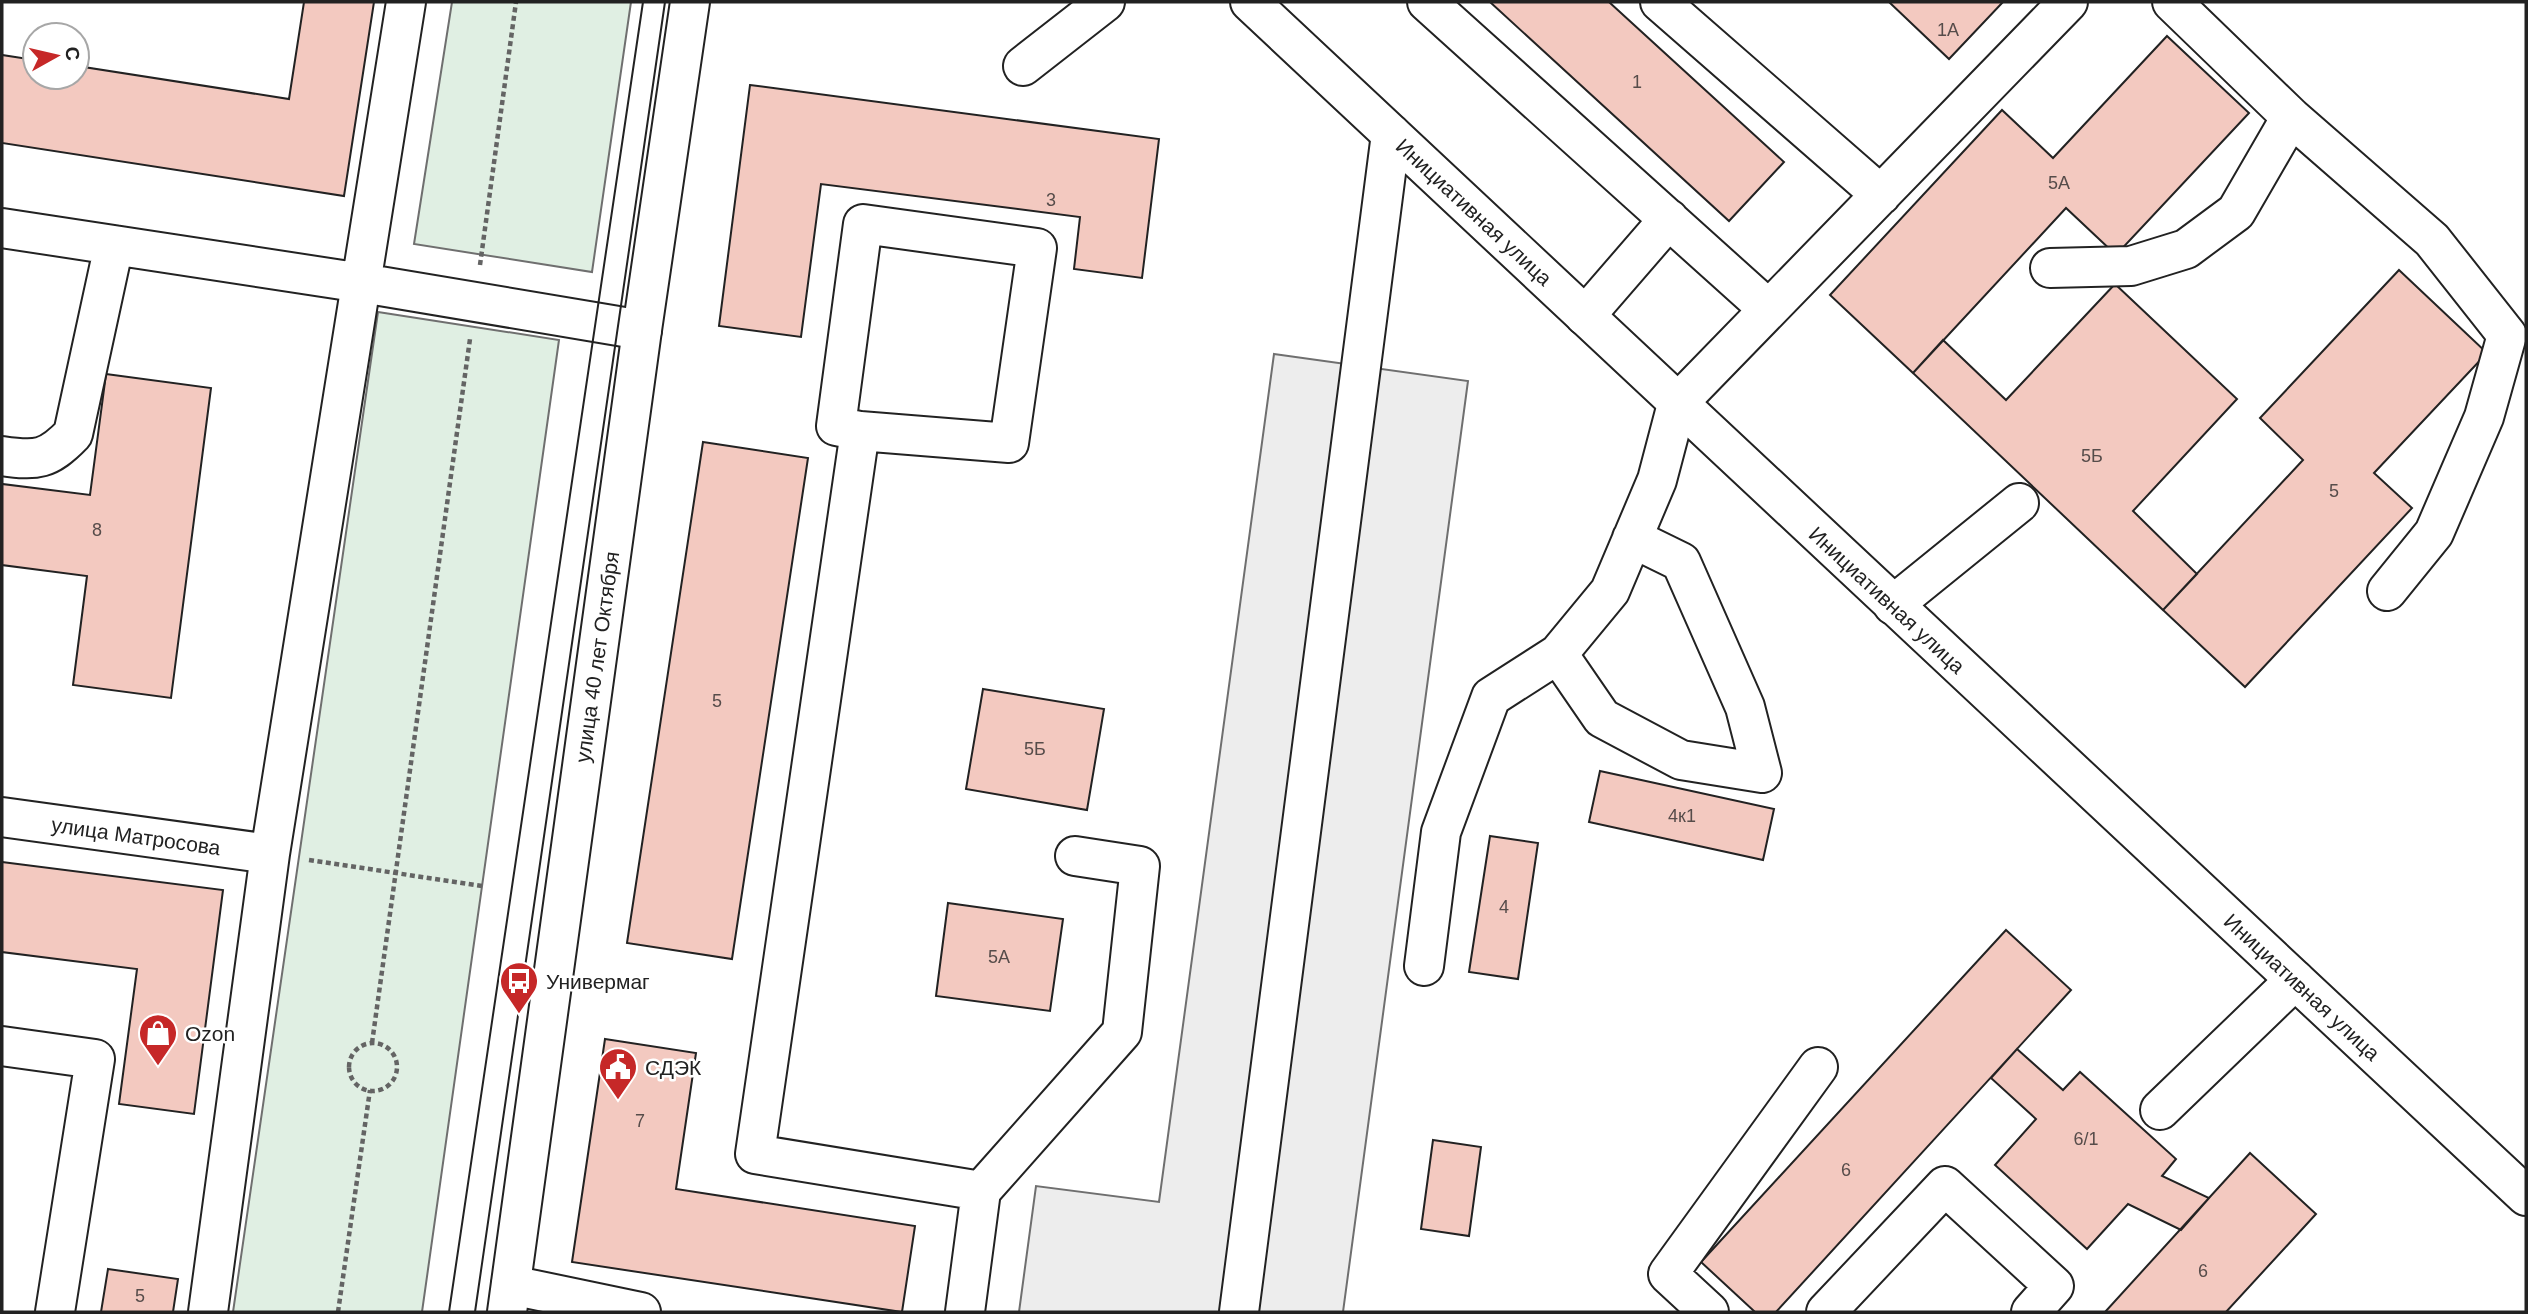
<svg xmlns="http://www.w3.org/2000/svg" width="2528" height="1314" font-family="Helvetica,sans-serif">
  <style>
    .green { fill: #e0efe3; stroke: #6f6f6f; stroke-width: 2 }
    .parking { fill: #ededed; stroke: #6f6f6f; stroke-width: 2 }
    .building { fill: #f3c9c0; stroke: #222; stroke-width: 2 }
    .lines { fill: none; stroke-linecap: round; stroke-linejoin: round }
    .minor-casing { stroke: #222; stroke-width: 42 }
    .major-casing { stroke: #222; stroke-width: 42 }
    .path { stroke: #646464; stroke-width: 4.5; stroke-dasharray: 5 3.5; stroke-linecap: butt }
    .minor { stroke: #fff; stroke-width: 38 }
    .major { stroke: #fff; stroke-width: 38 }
    .tram { stroke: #222; stroke-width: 2 }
    .labels { text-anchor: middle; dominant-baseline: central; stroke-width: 5; stroke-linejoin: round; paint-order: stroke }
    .number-label { font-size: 18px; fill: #564c4a }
    .street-label { font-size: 21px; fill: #222; stroke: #fff }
    .poi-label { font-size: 21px; fill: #222; stroke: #fff; text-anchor: start }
  </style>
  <rect width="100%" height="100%" fill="#fff"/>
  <path class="green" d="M452 2H631L592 272 414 244Z
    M378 312 559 340 422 1312H233Z"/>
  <path class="parking" d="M1274 354 1468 381 1343 1312H1019L1036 1186 1159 1202Z"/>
  <path class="building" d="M304 2H374L344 196 2 143V55L35 60V77H77V66L289 99Z
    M1490 2H1609L1784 162 1729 221Z
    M1889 2H2003L1949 59Z
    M2167 36 2249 113 2116 255 2066 208 1913 373 1830 295 2002 110 2053 158Z
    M750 85 1159 139 1142 278 1074 269 1080 217 821 184 801 337 719 326Z
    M2399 270 2487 353 2374 473 2412 508 2245 687 2163 610 2303 460 2260 418Z
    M2115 284 2237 399 2133 511 2197 574 2163 610 1913 373 1943 340 2006 400Z
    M106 374 211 388 171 698 73 685 87 576 2 565V484L90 495Z
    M703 442 808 458 732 959 627 943Z
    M983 689 1104 709 1087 810 966 789Z
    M1600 771 1774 809 1763 860 1589 822Z
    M1490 836 1538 843 1518 979 1469 972Z
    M2 862 223 890 194 1114 119 1104 137 969 2 952Z
    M948 903 1063 919 1050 1011 936 996Z
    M2006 930 2071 990 1776 1312H1755L1701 1262Z
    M605 1039 696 1053 676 1189 915 1226 902 1312 572 1262Z
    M2017 1049 2063 1090 2080 1072 2176 1159 2162 1176 2209 1198 2181 1230 2128 1204 2087 1249 1995 1165 2036 1119 1991 1078Z
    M1433 1140 1481 1147 1469 1236 1421 1229Z
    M2250 1153 2316 1214 2226 1312H2105Z
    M108 1269 178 1279 173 1312H101Z"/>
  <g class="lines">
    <defs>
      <path id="minor" d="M1427 2 1768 309
        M1660 2 1881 195
        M1023 66 1105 2
        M2291 117 2432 240 2507 335 2484 417 2434 533 2387 591
        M863 224 1037 248 1009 443 860 431 836 426Z
        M2 228 362 283 642 330
        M2050 268 2131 266 2186 249 2236 212 2291 117 2172 2
        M1585 316 1669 219
        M860 431 755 1154 981 1191 965 1312
        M2 456C37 461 48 460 73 434L114 245
        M1893 605 2019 503
        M1558 654 1602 718 1681 760 1762 773 1745 707 1681 562 1632 538
        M2 817 270 854
        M1424 966 1441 832 1491 697 1558 654 1610 591 1657 480 1677 404 2068 2
        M2 1046 95 1059 55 1312
        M2160 1110 2295 980
        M981 1191 1122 1032 1140 866 1075 856
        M511 1285 641 1312
        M208 1312 270 854 406 2
        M1239 1312 1391 134
        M1709 1312 1668 1274 1818 1067
        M1826 1312 1945 1186 2054 1286 2031 1312"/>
      <path id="major" d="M1250 2 2526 1196
        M507 1312 642 330 690 2"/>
    </defs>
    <use href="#minor" class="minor-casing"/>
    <use href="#major" class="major-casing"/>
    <path class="path" d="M480 265 516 2
      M309 860 482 886
      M372 1043 470 339
      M349 1067a24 24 0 1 1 48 0a24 24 0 1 1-48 0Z
      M338 1312 370 1090"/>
    <use href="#minor" class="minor"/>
    <use href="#major" class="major"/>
    <path class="tram" d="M449 1312 643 2
      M475 1312 665 2"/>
  </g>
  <defs>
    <symbol id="bus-pin" viewBox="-11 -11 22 30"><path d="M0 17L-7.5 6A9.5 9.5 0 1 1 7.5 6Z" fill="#c62828" stroke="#fff"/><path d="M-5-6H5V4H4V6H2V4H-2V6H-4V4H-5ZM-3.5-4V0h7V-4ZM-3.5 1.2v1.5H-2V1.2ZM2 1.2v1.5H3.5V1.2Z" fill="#fff"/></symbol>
    <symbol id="shop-pin" viewBox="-11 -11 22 30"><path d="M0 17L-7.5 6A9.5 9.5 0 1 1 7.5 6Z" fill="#c62828" stroke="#fff"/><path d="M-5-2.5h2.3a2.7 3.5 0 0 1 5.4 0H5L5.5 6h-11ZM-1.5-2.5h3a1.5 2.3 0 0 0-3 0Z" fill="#fff"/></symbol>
    <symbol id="civic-pin" viewBox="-11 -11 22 30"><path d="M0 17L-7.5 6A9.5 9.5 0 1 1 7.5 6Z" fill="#c62828" stroke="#fff"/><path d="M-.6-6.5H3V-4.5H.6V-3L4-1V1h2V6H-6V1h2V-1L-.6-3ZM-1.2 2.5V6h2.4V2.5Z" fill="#fff"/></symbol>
  </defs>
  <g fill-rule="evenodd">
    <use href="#bus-pin" x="497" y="959" width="44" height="60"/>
    <use href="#shop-pin" x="136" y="1011" width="44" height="60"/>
    <use href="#civic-pin" x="596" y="1045" width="44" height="60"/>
  </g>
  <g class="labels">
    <g class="number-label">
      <text x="1948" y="30">1А</text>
      <text x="1637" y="82">1</text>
      <text x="2059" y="183">5А</text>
      <text x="1051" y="200">3</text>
      <text x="2092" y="456">5Б</text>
      <text x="2334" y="491">5</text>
      <text x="97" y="530">8</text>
      <text x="717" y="701">5</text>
      <text x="1035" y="749">5Б</text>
      <text x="1682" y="816">4к1</text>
      <text x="1504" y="907">4</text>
      <text x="999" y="957">5А</text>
      <text x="640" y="1121">7</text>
      <text x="2086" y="1139">6/1</text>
      <text x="1846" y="1170">6</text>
      <text x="2203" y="1271">6</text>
      <text x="140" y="1296">5</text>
    </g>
    <g class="street-label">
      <text transform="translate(1474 212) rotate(43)">Инициативная улица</text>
      <text transform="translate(1887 600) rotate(43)">Инициативная улица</text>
      <text transform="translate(597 657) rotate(-82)">улица 40 лет Октября</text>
      <text transform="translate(136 836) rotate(8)">улица Матросова</text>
      <text transform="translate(2302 987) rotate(43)">Инициативная улица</text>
    </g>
    <g class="poi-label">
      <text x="546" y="981">Универмаг</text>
      <text x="185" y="1033">Ozon</text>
      <text x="645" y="1067">СДЭК</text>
    </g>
  </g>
  <rect width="2528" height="1314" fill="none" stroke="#222222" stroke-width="7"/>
  <g transform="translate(56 56) rotate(82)"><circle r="33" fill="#ffffff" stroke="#a7a7a7" stroke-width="2"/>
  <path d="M0-5L12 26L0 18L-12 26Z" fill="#c62828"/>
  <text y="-10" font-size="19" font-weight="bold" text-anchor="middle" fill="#222222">С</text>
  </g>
</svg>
